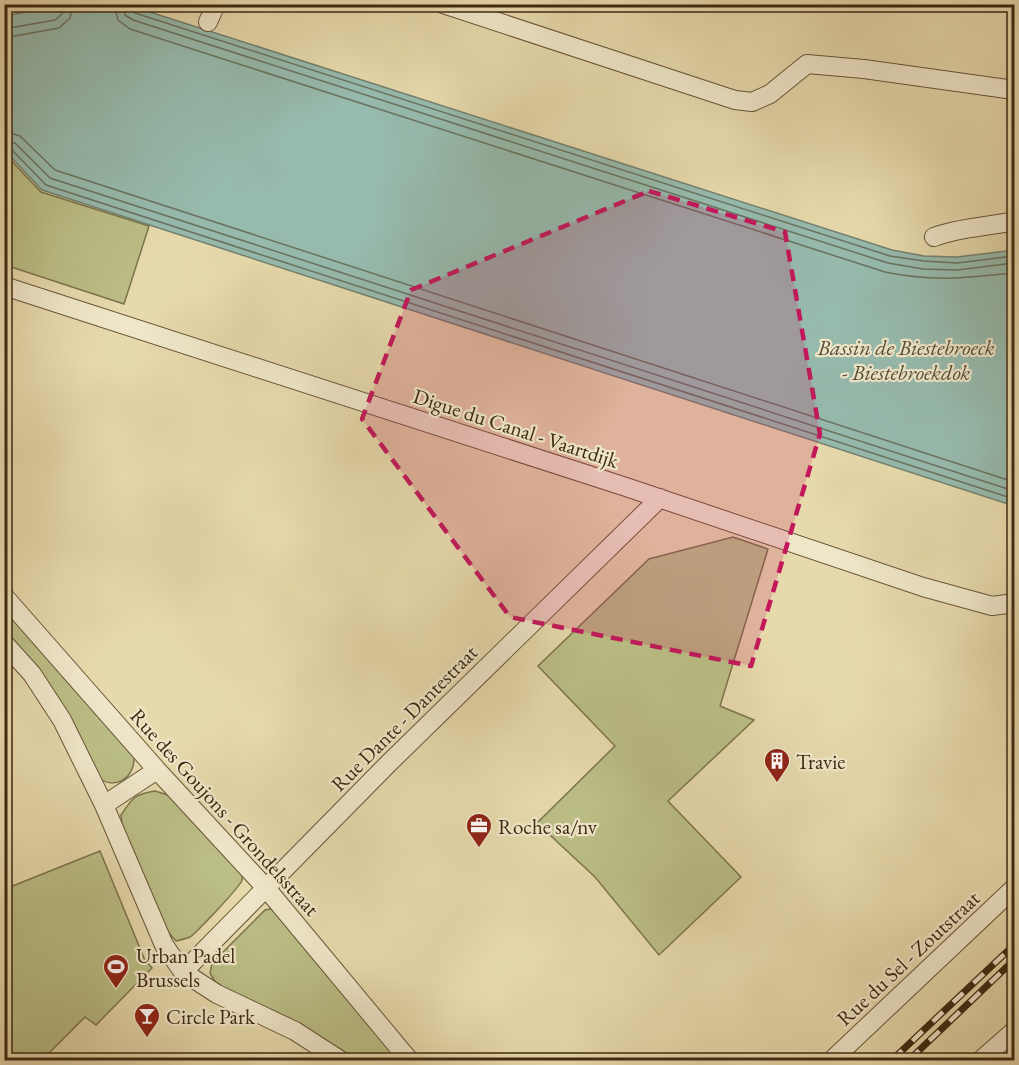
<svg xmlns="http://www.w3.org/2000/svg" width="1019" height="1065" font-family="'EB Garamond',serif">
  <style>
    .green { fill: #bbbe86; stroke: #7c744c; stroke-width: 1.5 }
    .water { fill: #96baad; stroke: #73806f; stroke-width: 1.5 }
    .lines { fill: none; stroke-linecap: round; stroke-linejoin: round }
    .shore { stroke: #6a725f; stroke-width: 1.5 }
    .minor-casing { stroke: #685538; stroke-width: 20 }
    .minor { stroke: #efe6c9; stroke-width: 18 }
    .rail-casing { stroke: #3e2911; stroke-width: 7 }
    .rail { stroke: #efe6c9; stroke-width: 4.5; stroke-dasharray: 14; stroke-linecap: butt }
    .marked { fill: #c2185b; fill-opacity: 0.2; stroke: #c2185b; stroke-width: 4.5; stroke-dasharray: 12 8; stroke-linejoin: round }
    .labels { text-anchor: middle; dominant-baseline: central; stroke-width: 4.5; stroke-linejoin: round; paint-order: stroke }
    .street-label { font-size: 21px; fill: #3e2911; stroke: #efe6c9 }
    .poi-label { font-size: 21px; fill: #3e2911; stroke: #efe6c9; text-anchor: start }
    .water-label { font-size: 22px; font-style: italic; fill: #544d38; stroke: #efe6c9 }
  </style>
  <rect width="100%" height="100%" fill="#e6d9ac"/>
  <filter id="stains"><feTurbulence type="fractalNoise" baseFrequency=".00333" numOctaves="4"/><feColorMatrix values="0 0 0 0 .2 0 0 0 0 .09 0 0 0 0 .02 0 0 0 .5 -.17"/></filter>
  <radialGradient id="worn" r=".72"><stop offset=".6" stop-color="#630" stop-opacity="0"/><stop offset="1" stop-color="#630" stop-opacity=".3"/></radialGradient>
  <path class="green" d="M4 153 41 192 149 226 124 304 5 265Z
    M733 537 768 549 720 706 754 720 668 801 741 877 659 955 595 877 537 823 615 746 538 666 649 559Z
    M4 604 134 757C135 778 115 791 97 777L35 668 5 634Z
    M155 791 174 797 240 871C242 874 243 876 242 880 241 886 196 933 190 937 186 939 180 940 176 941L167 931 124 841 121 815C132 798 135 794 155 791Z
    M100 851 144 958 152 968 96 1025 85 1017 42 1060H5V889Z
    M270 909 275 910 402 1060H353L217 985 210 973 212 963 265 910Z"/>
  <path class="water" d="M64 5H128L892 250 924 256 957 257 1014 250V506L42 190 5 151 4 16Z"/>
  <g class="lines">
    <path class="shore" d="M114 4 118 20 130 29 885 272C933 282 967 278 1014 273
      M123 4 125 15 133 20 888 263 923 269 957 270 1014 263
      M130 4 131 10 135 13 890 256 924 261 957 263 1014 256
      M4 29 55 20 62 14 64 4
      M4 38 59 28 70 18 73 4
      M4 131 20 136 55 170 1014 482
      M4 140 15 143 50 178 1014 491
      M4 148 11 149 46 185 1014 499"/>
    <defs>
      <path id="minor" d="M443 4 735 100 752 102 770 94 807 64 864 69 1014 90
        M208 22 216 4
        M934 237C960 227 988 227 1014 221
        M4 286 626 487 923 587 992 606 1014 603
        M4 596 157 770 266 888 409 1060
        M4 643 32 674 62 720 104 805 164 945 183 972 217 994 295 1031 340 1060
        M104 805 157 770
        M183 972 389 763 660 498
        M832 1060 1014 888
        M981 1060 1014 1031"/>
    </defs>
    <use href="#minor" class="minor-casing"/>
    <use href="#minor" class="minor"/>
    <defs>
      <path id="rail" d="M892 1060 1014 945
        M909 1060 1014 960"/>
    </defs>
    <use href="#rail" class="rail-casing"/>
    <use href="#rail" class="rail"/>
  </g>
  <path class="marked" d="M649 191 785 232 820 434 751 666 510 617 362 419 411 290Z"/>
  <defs>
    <symbol id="building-pin" viewBox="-11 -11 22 30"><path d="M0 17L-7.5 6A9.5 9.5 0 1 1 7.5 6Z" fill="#8f2418" stroke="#efe6c9"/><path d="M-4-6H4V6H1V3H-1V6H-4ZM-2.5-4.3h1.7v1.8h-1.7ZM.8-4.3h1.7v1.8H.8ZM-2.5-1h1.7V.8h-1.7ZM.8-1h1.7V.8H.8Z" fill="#fff"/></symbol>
    <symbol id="office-pin" viewBox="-11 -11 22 30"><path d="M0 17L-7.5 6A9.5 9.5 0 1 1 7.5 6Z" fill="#8f2418" stroke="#efe6c9"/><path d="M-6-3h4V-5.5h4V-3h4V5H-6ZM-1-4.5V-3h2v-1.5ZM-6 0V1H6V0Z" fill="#fff"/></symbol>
    <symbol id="stadium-pin" viewBox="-11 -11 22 30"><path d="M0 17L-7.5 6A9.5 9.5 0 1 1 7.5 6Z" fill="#8f2418" stroke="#efe6c9"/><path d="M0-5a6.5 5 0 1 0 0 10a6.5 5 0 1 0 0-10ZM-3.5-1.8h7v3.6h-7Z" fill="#fff"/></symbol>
    <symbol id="bar-pin" viewBox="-11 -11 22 30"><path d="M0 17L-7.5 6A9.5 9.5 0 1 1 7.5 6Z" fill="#8f2418" stroke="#efe6c9"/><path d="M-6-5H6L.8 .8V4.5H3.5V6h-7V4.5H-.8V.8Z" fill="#fff"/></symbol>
  </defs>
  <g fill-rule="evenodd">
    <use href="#building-pin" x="762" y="746" width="30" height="40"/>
    <use href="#office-pin" x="464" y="811" width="30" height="40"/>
    <use href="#stadium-pin" x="101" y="952" width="30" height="40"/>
    <use href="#bar-pin" x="132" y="1001" width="30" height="40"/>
  </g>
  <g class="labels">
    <g class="street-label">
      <text transform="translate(516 428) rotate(18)">Digue du Canal - Vaartdijk</text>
      <text transform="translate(404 718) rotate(-45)">Rue Dante - Dantestraat</text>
      <text transform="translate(225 812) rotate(48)">Rue des Goujons - Grondelsstraat</text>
      <text transform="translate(908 958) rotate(-43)">Rue du Sel - Zoutstraat</text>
    </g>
    <g class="poi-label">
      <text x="796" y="761">Travie</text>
      <text x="498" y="826">Roche sa/nv</text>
      <text x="136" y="955">Urban Padel<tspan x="136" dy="24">Brussels</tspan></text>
      <text x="166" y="1016">Circle Park</text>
    </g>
    <g class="water-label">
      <text x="906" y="347">Bassin de Biestebroeck<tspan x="906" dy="25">- Biestebroekdok</tspan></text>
    </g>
  </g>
  <rect width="1019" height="1065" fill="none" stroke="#e6d9ac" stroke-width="24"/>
  <rect x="6" y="6" width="1007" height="1053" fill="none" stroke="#3e2911" stroke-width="3"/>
  <rect x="12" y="12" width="995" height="1041" fill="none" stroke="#3e2911" stroke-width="1.5"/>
  <rect width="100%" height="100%" filter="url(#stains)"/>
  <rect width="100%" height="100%" fill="url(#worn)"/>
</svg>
